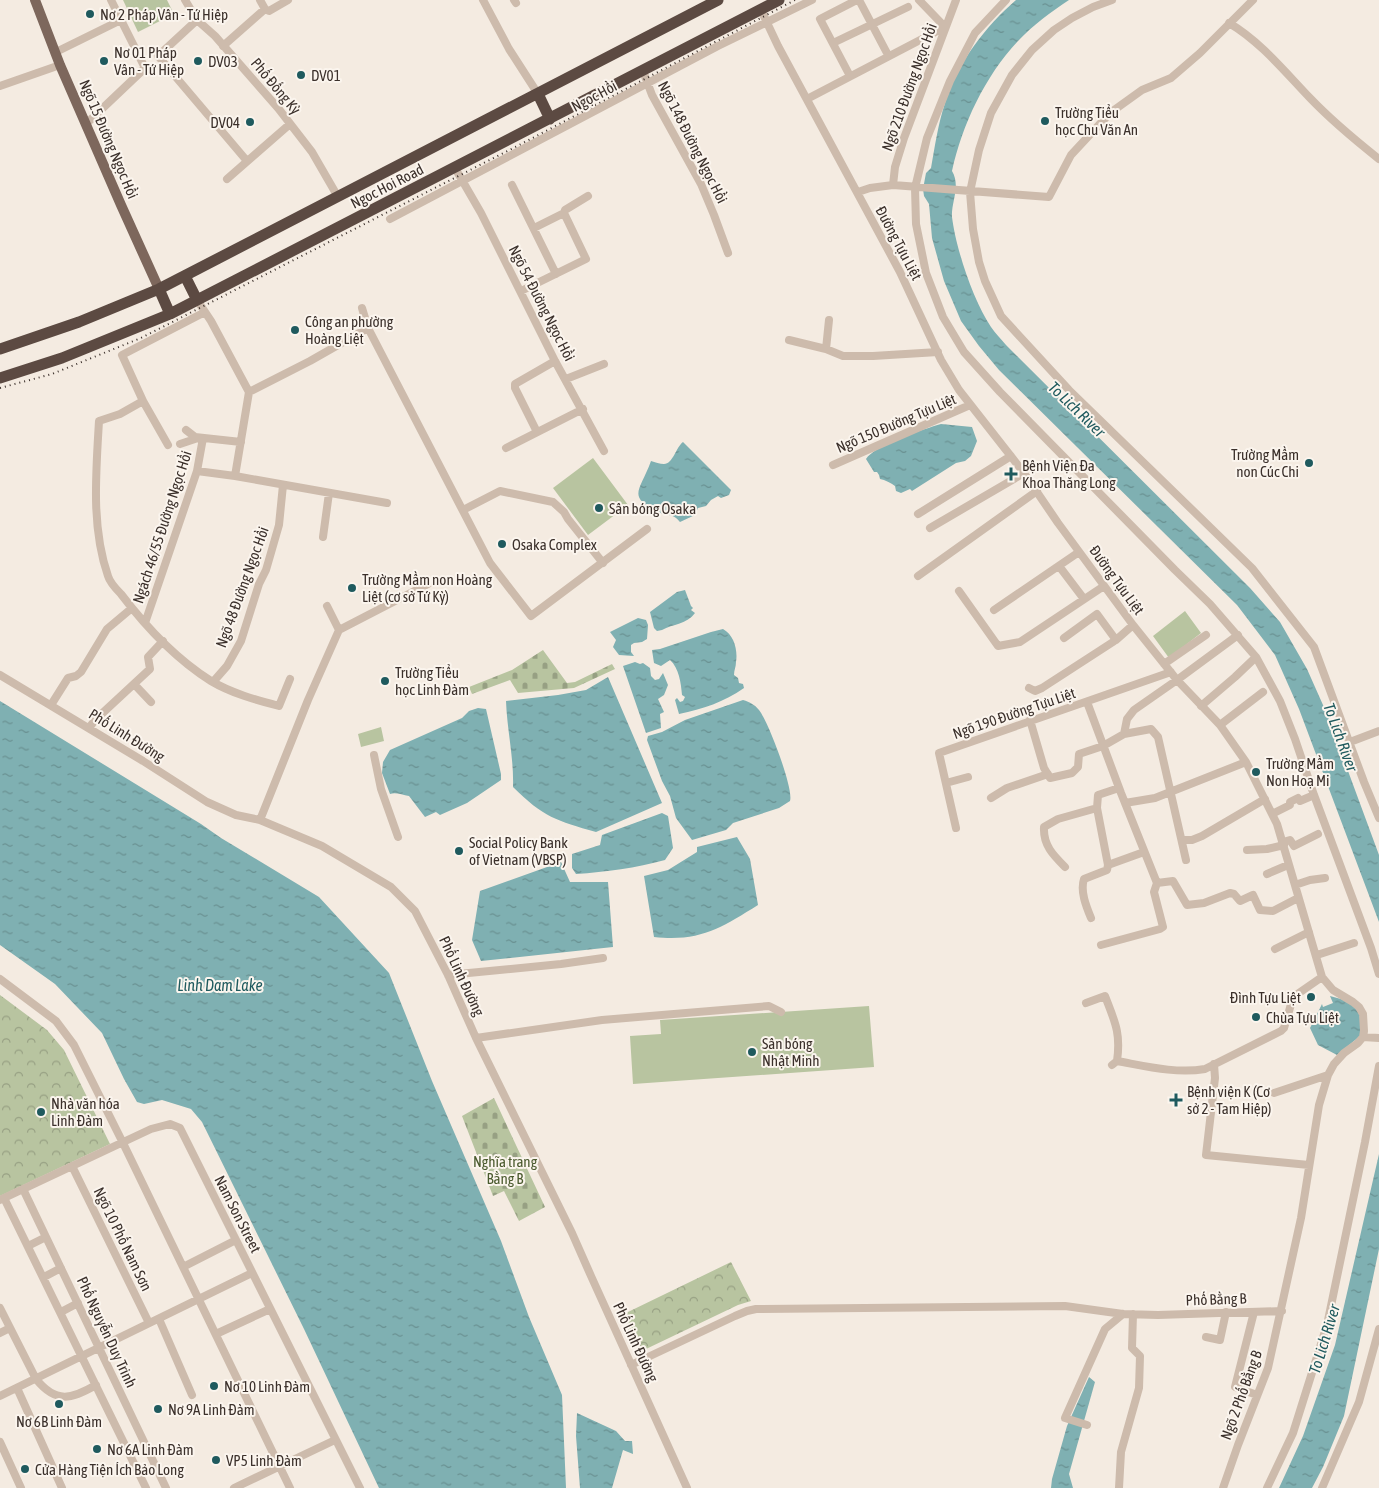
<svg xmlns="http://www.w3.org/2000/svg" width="1379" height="1488" font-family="'Asap Condensed',sans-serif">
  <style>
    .forest { fill: url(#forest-crowns) }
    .cemetery { fill: url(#cemetery-stones) }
    .garden { fill: #b8c4a0 }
    .water { fill: url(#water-ripples) }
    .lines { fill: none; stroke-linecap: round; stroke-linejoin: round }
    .minor { stroke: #cdbbac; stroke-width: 8 }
    .major { stroke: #7d675c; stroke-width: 10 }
    .highway { stroke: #5c4a42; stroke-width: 11 }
    .rail { stroke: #3b302b; stroke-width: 2; stroke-dasharray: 1 4; stroke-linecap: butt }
    .poi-dot { fill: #1f5a5e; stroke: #fbf5ee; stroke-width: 2 }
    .labels { text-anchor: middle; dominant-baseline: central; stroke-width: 4; stroke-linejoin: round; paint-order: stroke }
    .poi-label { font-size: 15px; fill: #3b302b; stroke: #fbf5ee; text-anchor: start }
    .street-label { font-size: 15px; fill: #3b302b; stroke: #fbf5ee }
    .park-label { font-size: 15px; fill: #4a5a2e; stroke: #fbf5ee }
    .water-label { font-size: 16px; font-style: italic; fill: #1f5a5e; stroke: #fbf5ee }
  </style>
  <defs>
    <pattern id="forest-crowns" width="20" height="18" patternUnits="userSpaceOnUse" patternTransform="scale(1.25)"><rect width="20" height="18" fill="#b8c4a0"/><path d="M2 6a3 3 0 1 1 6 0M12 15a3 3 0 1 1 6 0" fill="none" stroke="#97a083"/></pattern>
    <pattern id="cemetery-stones" width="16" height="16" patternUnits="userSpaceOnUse" patternTransform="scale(1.25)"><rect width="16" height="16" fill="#b8c4a0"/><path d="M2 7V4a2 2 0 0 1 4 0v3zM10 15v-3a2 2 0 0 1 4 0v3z" fill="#97a083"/></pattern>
    <pattern id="water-ripples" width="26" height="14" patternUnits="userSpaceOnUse" patternTransform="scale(1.25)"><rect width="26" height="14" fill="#7fb0b2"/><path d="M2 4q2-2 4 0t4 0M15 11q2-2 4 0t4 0" fill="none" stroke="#699091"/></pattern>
  </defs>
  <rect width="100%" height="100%" fill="#f4ebe1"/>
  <path class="forest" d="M0 995 47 1030 64 1050 110 1144 0 1196Z
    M731 1262 751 1301 738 1305 646 1349 634 1346 625 1322 628 1312Z"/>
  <path class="cemetery" d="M543 650 567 683 575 682 612 664 615 669 574 688 518 693 510 680 472 694 469 687 512 670Z
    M494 1098 545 1207 519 1221 504 1191 493 1196 462 1116Z"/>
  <path class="garden" d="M123 0H167L174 14 138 32Z
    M593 458 628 505 588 535 553 488Z
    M1185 611 1201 633 1169 658 1153 636Z
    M381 727 384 741 361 747 358 734Z
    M869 1006 874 1067 633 1084 630 1036 661 1034 660 1020Z"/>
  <path class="water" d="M1016 0H1069C1051 12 1033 25 1018 41 985 76 962 125 952 171 961 186 951 202 952 217 956 249 973 300 991 327 995 333 1001 339 1006 345L1250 588 1280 622 1307 669 1327 714 1379 855V922L1299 709 1275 655 1237 605 999 370 979 346 961 321 944 281 932 238 929 204 924 196 923 189 926 173 931 168C935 146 938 124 945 103 957 63 985 27 1016 0Z
    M941 424 972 427 977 441 971 456 965 461 956 463 912 491 910 489 901 493 896 491 895 486C891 483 885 480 880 479L879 475 877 472H874L866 459C875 445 924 429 941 424Z
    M683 442 731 490 729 495 721 498 718 496 711 500 706 506 698 508 695 515 680 522C676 517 671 514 664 515 625 496 639 494 651 461 655 462 660 464 664 464 673 464 676 447 683 442Z
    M685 590 691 606 693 608 691 610 695 613C687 624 673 624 662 630L657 631 654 628 650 612 677 592Z
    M638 618 646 620 648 625 647 639 642 642 634 643 631 645V652L634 656 619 655 613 647 616 640 610 632Z
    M723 629C734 635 738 650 736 662 736 667 734 670 734 675L738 678 739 683 743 684 744 688C724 702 703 709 679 714L675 700 677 698 680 702 683 701 685 697 682 695C681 683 679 668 670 660L661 666 654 663 652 650 660 649 711 632Z
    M635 662 640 664 643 663 650 668 651 676 655 680 659 679 663 673 668 685 664 695 658 699 664 712 660 714 661 728 646 733 623 666Z
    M608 677 662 803 596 832C557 821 543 817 513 787 514 758 507 730 506 701L558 695 586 690Z
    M743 700C750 702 755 705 759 710 768 721 794 789 790 801L779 808 733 823 726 830 692 840 676 818 670 796 662 781 647 740 648 736 662 732 685 720Z
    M0 701 201 824 221 838 319 897 389 973 432 1081 501 1241 529 1317 562 1395 566 1488H379L304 1329 202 1122 191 1109 162 1100 144 1104 137 1102 124 1079 102 1033 55 984 0 945Z
    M478 708 486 709 501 774V780L467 803 440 815 436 812 425 817 409 796C402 795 396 792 390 794L382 773 383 762 390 750 462 718 469 711Z
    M662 813 668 816 673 848 665 860C636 868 606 872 576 874L572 868V854L600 845 602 835Z
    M737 837 750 859 758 905C721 928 700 942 654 937L644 876 668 870 697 852V847Z
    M561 862 570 882H608L613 947 481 961 472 940 480 891Z
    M1330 996 1348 1001 1362 1014 1360 1036 1337 1055 1318 1045 1310 1028 1322 1004 1323 1007 1333 1003Z
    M1379 1154V1249L1344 1416 1323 1467 1312 1488H1279L1303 1436 1335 1345Z
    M1089 1377 1095 1382 1069 1474 1073 1488H1051L1052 1479 1067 1426Z
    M577 1413 616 1431 625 1441H632L633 1454 623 1450 612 1488H580L576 1436Z"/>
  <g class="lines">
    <path class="minor" d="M185 0 197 20 215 36 278 108 312 152 338 197
      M260 0 265 9 269 11 288 0
      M483 0 509 49 538 94
      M514 0 516 3
      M859 0 888 55
      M1006 0 975 33 950 81 927 138 915 188 916 224 926 273 943 317 964 352 1000 392 1175 570 1210 604 1256 657 1280 701 1295 739 1314 795 1371 948 1379 974
      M1112 0 1093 7 1072 18 1054 30 1032 50 1012 75 991 113 979 150 970 192 973 229 979 262 985 281 1001 316 1069 390 1252 568 1314 647 1364 782 1379 818
      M761 10 778 46 900 272 941 360 959 390 1024 473 1058 523 1133 625 1177 680 1220 725 1246 762 1277 824 1322 977 1333 990 1353 1002 1359 1007 1363 1014 1364 1031 1363 1037 1358 1043 1344 1053 1334 1064 1328 1075 1319 1105 1301 1218 1268 1368 1238 1445 1223 1488
      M197 20 158 56 247 161
      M1229 23C1261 42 1285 72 1310 98 1331 120 1355 140 1379 159
      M833 43 908 7
      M223 46 265 9
      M56 52 121 20
      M643 71 652 95 701 184 714 215 728 253
      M850 76 820 19 857 0
      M0 86 60 65
      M807 99 945 27 919 0
      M86 124 145 68 111 0
      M455 168 481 213 555 361 604 451
      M227 179 290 124
      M512 185 556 274
      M893 185 895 167 904 138 956 0
      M858 192 870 188 893 185 1049 197 1071 155 1110 113 1142 90 1171 78 1200 53 1253 0
      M390 219 718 46 812 0
      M534 228 564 213 565 210 588 196
      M521 291 586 259 564 213
      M197 300 211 321 249 392 235 476 197 471
      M362 308 368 328 490 563 531 616 647 529
      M205 312 122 355 143 401 120 414 99 421C96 473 91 527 108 576 110 583 116 589 121 594 146 627 176 659 211 681 231 693 256 700 279 706L290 679
      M789 340 826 349 843 356H873L938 352
      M826 349 829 320
      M566 379 604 364
      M249 392 310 361 368 328
      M143 401 168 445
      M186 430 195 437 241 442
      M537 432 515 388V384L555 361
      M180 444 198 438
      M506 448 583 409
      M833 465 970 405
      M235 476 387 503
      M463 510 500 491 553 502 564 512 568 519 603 563
      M918 514 1011 456
      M930 528 1024 473
      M323 537 329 493
      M1059 566 1084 599
      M918 576 1037 491
      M959 591 998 646 1020 642 1104 586
      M327 606 339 630
      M994 610 1079 552
      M145 623 197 471 203 438
      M1064 638 1097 614 1116 640
      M1164 664 1206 635
      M0 675 143 761 207 802 236 815 260 820 322 846 391 887 415 911 448 975 476 1038 572 1233 591 1276 687 1488
      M213 682 227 666 241 641 259 584 266 570 279 525 283 485
      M134 684 151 702
      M1029 688 1035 691 1042 688 1116 640 1133 625
      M1087 702 1121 793 1157 883 1154 892 1163 927 1160 929 1101 945
      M51 705 68 678 76 676 81 672 107 629 132 608
      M1201 706 1235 677 1256 657
      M1030 720 1044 768 1050 778 1072 773 1078 767 1079 754 1103 746 1124 734 1127 719 1134 710 1177 680 1238 635
      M1220 725 1263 692
      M89 728 95 720 150 669 148 657 163 641
      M1124 734 1151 729 1158 737 1186 860
      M1350 742 1379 731
      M374 755 381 789 398 837
      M946 783 968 777
      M991 798 1007 788 1048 774
      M1125 803 1155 798 1246 762
      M1272 814 1290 805V802L1298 798 1300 801 1314 795
      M260 820 308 700 339 630 428 584
      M956 828 939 753 1171 672
      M1183 840H1192L1202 836 1265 799
      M1283 842 1290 840 1294 846 1318 834
      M1247 850 1267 849 1284 845
      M1108 865 1144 852
      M1065 867C1053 855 1043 845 1044 827L1058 819 1097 808
      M1267 874 1288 865
      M1157 883 1173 881 1187 905 1204 903 1230 893 1234 894 1240 901 1253 895 1260 910 1273 911 1298 898
      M1295 885 1310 880 1325 878
      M1091 918C1086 906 1080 891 1084 879L1107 870 1108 865 1097 808 1098 795 1119 788
      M1275 949 1309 932
      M1317 955 1354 943
      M448 975 561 964 603 958
      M0 979 56 1021 74 1045 123 1143 290 1488
      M1086 1003 1105 996C1115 1022 1121 1033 1117 1061L1112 1065
      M1363 1037 1379 1038
      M476 1038 602 1020 769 1006 781 1012
      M1117 1061C1145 1066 1176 1074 1205 1069L1281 1031 1284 1028 1292 1001 1296 995 1322 977
      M1214 1064 1215 1078 1206 1155 1309 1165
      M1274 1093 1328 1075
      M72 1166 149 1323
      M23 1189 166 1488
      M4 1198 146 1488
      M0 1200 151 1129 170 1124 180 1128 360 1488
      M28 1246 46 1237
      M183 1267 236 1240
      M44 1277 61 1268
      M0 1308 36 1379C56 1404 72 1399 96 1385
      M61 1312 78 1303
      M1254 1312 1235 1387 1257 1395
      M159 1319 192 1395
      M0 1333 10 1328
      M216 1334 270 1309
      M1206 1337 1220 1340 1226 1312
      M631 1365 735 1316 747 1311 756 1309 1065 1306 1123 1314 1158 1315 1282 1311
      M17 1388 62 1488
      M0 1396 252 1273
      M1087 1425 1065 1418 1105 1329 1123 1314
      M0 1442 21 1488
      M234 1488 335 1440
      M1119 1488 1121 1452 1139 1388 1140 1356 1132 1348 1133 1314
      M1267 1488 1293 1433 1327 1325 1365 1142 1379 1066
      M1322 1488 1359 1402 1379 1329"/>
    <path class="major" d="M35 0 60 65 121 205 159 289"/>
    <path class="highway" d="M538 94 550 119
      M185 276 197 300
      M159 289 170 314
      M0 349 79 322 159 289 718 0
      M0 378 62 358 170 314 779 0"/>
    <path class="rail" d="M0 388 52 374 141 338 525 142 795 0"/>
  </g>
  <g class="poi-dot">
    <circle cx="90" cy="14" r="5"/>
    <circle cx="104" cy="61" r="5"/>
    <circle cx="198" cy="61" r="5"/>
    <circle cx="301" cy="75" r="5"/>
    <circle cx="1045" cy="121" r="5"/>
    <circle cx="250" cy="122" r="5"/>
    <circle cx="295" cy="330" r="5"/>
    <circle cx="1309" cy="463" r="5"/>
    <path d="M1008.5 466.5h5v5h5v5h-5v5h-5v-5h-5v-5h5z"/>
    <circle cx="599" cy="508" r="5"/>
    <circle cx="502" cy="544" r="5"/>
    <circle cx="352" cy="588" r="5"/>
    <circle cx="385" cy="681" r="5"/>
    <circle cx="1256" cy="772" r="5"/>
    <circle cx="459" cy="851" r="5"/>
    <circle cx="1311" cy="997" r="5"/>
    <circle cx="1256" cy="1017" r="5"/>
    <circle cx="752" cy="1052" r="5"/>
    <path d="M1173.5 1092.5h5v5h5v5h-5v5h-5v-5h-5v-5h5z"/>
    <circle cx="41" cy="1112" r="5"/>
    <circle cx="214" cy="1386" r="5"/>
    <circle cx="59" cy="1404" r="5"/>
    <circle cx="158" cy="1409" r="5"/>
    <circle cx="97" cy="1449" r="5"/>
    <circle cx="216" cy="1460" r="5"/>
    <circle cx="25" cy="1469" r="5"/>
  </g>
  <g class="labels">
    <g class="poi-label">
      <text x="100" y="14">Nơ 2 Pháp Vân - Tứ Hiệp</text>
      <text x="114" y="52">Nơ 01 Pháp<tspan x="114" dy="17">Vân - Tứ Hiệp</tspan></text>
      <text x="208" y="61">DV03</text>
      <text x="311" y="75">DV01</text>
      <text x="1055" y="112">Trường Tiểu<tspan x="1055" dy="17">học Chu Văn An</tspan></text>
      <text x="240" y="122" text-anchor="end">DV04</text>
      <text x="305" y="321">Công an phường<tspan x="305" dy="17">Hoàng Liệt</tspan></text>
      <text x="1299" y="454" text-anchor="end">Trường Mầm<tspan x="1299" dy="17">non Cúc Chi</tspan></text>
      <text x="1022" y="465">Bệnh Viện Đa<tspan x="1022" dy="17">Khoa Thăng Long</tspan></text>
      <text x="609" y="508">Sân bóng Osaka</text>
      <text x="512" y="544">Osaka Complex</text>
      <text x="362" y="579">Trường Mầm non Hoàng<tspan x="362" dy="17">Liệt (cơ sở Tứ Kỳ)</tspan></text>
      <text x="395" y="672">Trường Tiểu<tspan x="395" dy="17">học Linh Đàm</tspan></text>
      <text x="1266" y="763">Trường Mầm<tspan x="1266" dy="17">Non Hoạ Mi</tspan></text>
      <text x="469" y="842">Social Policy Bank<tspan x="469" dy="17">of Vietnam (VBSP)</tspan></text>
      <text x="1301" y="997" text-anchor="end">Đình Tựu Liệt</text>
      <text x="1266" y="1017">Chùa Tựu Liệt</text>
      <text x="762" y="1043">Sân bóng<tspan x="762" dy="17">Nhật Minh</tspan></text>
      <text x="1187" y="1091">Bệnh viện K (Cơ<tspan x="1187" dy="17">sở 2 - Tam Hiệp)</tspan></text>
      <text x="51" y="1103">Nhà văn hóa<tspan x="51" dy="17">Linh Đàm</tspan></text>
      <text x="224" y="1386">Nơ 10 Linh Đàm</text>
      <text x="168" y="1409">Nơ 9A Linh Đàm</text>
      <text x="59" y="1421" text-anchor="middle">Nơ 6B Linh Đàm</text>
      <text x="107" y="1449">Nơ 6A Linh Đàm</text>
      <text x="226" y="1460">VP5 Linh Đàm</text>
      <text x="35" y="1469">Cửa Hàng Tiện Ích Bảo Long</text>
    </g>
    <g class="street-label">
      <text transform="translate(276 86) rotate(50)">Phố Đống Kỳ</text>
      <text transform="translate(909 87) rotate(-70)">Ngõ 210 Đường Ngọc Hồi</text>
      <text transform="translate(594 96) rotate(-28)">Ngọc Hồi</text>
      <text transform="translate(109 139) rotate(67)">Ngõ 15 Đường Ngọc Hồi</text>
      <text transform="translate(693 142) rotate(63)">Ngõ 148 Đường Ngọc Hồi</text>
      <text transform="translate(387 186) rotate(-27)">Ngoc Hoi Road</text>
      <text transform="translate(899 243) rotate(62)">Đường Tựu Liệt</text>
      <text transform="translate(542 303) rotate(63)">Ngõ 54 Đường Ngọc Hồi</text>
      <text transform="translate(896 423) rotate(-23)">Ngõ 150 Đường Tựu Liệt</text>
      <text transform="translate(162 527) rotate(-72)">Ngách 46/55 Đường Ngọc Hồi</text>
      <text transform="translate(1117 580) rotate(54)">Đường Tựu Liệt</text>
      <text transform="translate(242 587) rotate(-70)">Ngõ 48 Đường Ngọc Hồi</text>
      <text transform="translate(1014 713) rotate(-19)">Ngõ 190 Đường Tựu Liệt</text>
      <text transform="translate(127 735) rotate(32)">Phố Linh Đường</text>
      <text transform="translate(462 976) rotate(65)">Phố Linh Đường</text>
      <text transform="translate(238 1214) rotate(63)">Nam Son Street</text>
      <text transform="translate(123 1239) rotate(64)">Ngõ 10 Phố Nam Sơn</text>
      <text transform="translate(1216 1299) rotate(-2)">Phố Bằng B</text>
      <text transform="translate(107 1332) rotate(65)">Phố Nguyễn Duy Trinh</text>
      <text transform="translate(636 1342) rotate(65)">Phố Linh Đường</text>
      <text transform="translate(1241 1395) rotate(-70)">Ngõ 2 Phố Bằng B</text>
    </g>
    <g class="park-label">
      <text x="505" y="1161">Nghĩa trang<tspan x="505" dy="17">Bằng B</tspan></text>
    </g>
    <g class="water-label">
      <text transform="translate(1077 409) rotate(44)">To Lich River</text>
      <text transform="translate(1341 737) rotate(70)">To Lich River</text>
      <text x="220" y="985">Linh Dam Lake</text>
      <text transform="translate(1324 1339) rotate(-73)">To Lich River</text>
    </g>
  </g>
</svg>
